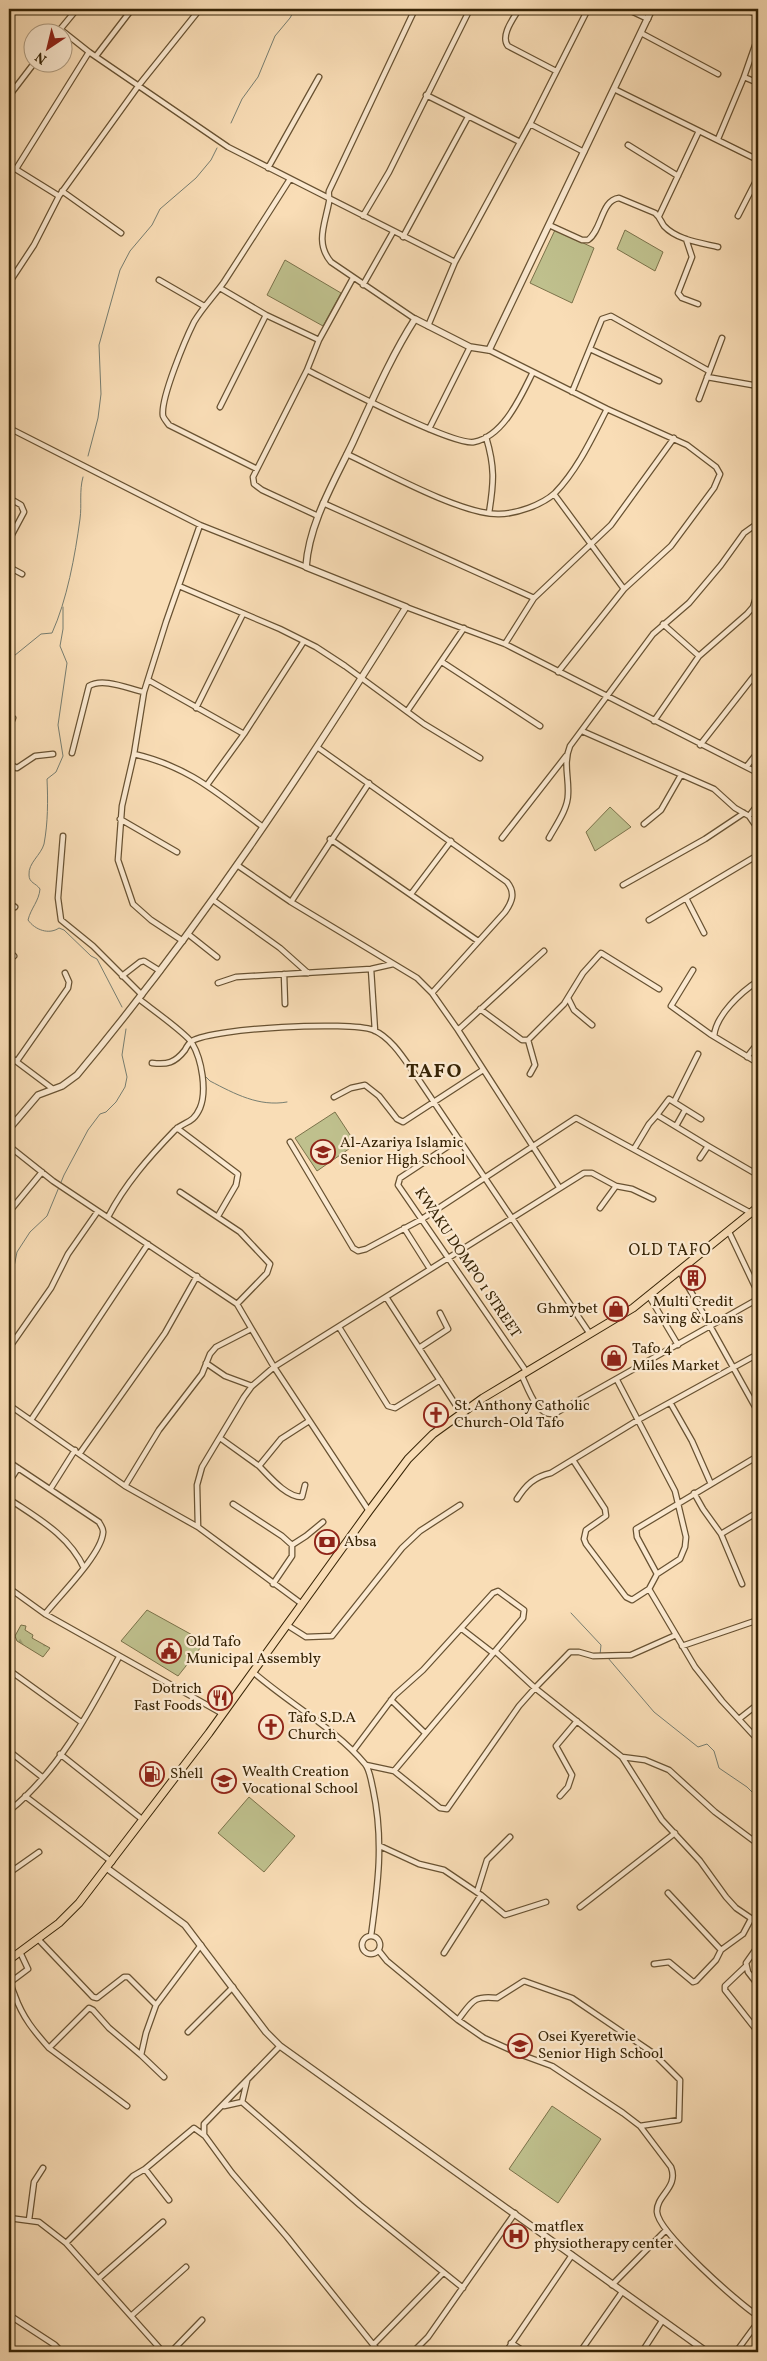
<svg xmlns="http://www.w3.org/2000/svg" width="767" height="2361" font-family="Vollkorn,serif">
  <style>
    .forest { fill: url(#forest-firs); stroke: #7b724a }
    .pitch { fill: #bfc08d; stroke: #7b724a }
    .lines { fill: none; stroke-linecap: round; stroke-linejoin: round }
    .stream { stroke: #777e71; stroke-width: 1 }
    .minor-casing { stroke: #685232; stroke-width: 7 }
    .tertiary-casing { stroke: #685232; stroke-width: 8 }
    .primary-casing { stroke: #372406; stroke-width: 9 }
    .minor { stroke: #fbe9d0; stroke-width: 4.5 }
    .tertiary { stroke: #fbe9d0; stroke-width: 5.5 }
    .primary { stroke: #f9ddb6; stroke-width: 7 }
    .labels { text-anchor: middle; dominant-baseline: central; stroke-width: 4.5; stroke-linejoin: round; paint-order: stroke }
    .poi-label { font-size: 15px; fill: #372406; stroke: #fbe9d0; text-anchor: start }
    .street-label { font-size: 15px; fill: #372406; stroke: #fbe9d0 }
    .neighbourhood-label { font-size: 16px; letter-spacing: 1px; fill: #372406; stroke: #fbe9d0 }
    .district-label { font-size: 20px; font-weight: bold; letter-spacing: 1px; fill: #372406; stroke: #fbe9d0 }
  </style>
  <defs>
    <pattern id="forest-firs" width="22" height="20" patternUnits="userSpaceOnUse" patternTransform="scale(1.25)"><rect width="22" height="20" fill="#bfc08d"/><path d="M5 1l3.5 6h-7zM16 11l3.5 6h-7z" fill="#9c9c71"/></pattern>
  </defs>
  <rect width="100%" height="100%" fill="#f9ddb6"/>
  <filter id="stains"><feTurbulence type="fractalNoise" baseFrequency=".004" numOctaves="4"/><feColorMatrix values="0 0 0 0 .2 0 0 0 0 .09 0 0 0 0 .02 0 0 0 .5 -.17"/></filter>
  <radialGradient id="worn" r=".72"><stop offset=".6" stop-color="#630" stop-opacity="0"/><stop offset="1" stop-color="#630" stop-opacity=".3"/></radialGradient>
  <path class="forest" d="M21 1625 26 1626 25 1630 33 1635 32 1638 50 1648 43 1657 17 1641 15 1636Z"/>
  <path class="pitch" d="M555 230 594 248 572 303 530 283Z
    M625 230 663 252 655 271 617 249Z
    M285 260 341 293 323 326 267 295Z
    M610 807 631 827 595 851 586 832Z
    M335 1112 356 1144 317 1171 295 1138Z
    M147 1610 205 1642 178 1676 121 1641Z
    M249 1797 295 1836 264 1872 218 1833Z
    M552 2106 601 2139 558 2203 509 2169Z"/>
  <g class="lines">
    <path class="stream" d="M231 123 242 99 258 77 275 36 290 18 295 9
      M88 456 98 418 101 394 99 345 120 270 130 251 152 225 160 209 196 178 211 160 217 148
      M63 607V629L60 646 67 663 58 725 63 756 56 772 47 779C48 800 48 823 44 844 41 855 28 863 29 875 29 883 36 883 40 889 39 901 31 908 28 920 35 930 49 935 59 928L64 930 91 956 97 959 122 1007
      M9 660 41 634 52 633C67 600 75 556 80 519 82 505 79 491 83 477
      M205 1076 210 1081C235 1094 259 1107 287 1102
      M9 1279 12 1277 17 1252 30 1232 47 1216 64 1175 88 1130 100 1114 106 1112 116 1102 125 1087 127 1077 122 1055 126 1029
      M571 1613 601 1645 600 1655
      M608 1658 654 1712 698 1747 707 1744 714 1751 719 1768 747 1787 758 1798"/>
    <defs>
      <path id="minor" d="M519 9C513 19 500 36 508 46L556 71
        M627 9 648 19
        M741 9 758 14
        M60 29 89 52 228 147 455 262
        M58 32 77 9
        M641 33 718 74
        M758 37 744 77 758 83
        M96 56 132 9
        M614 89 758 160
        M426 95 520 142
        M9 96 35 62
        M530 124 584 152
        M718 139 744 77
        M628 145 678 176
        M9 165 59 196
        M268 168 319 77
        M16 169 89 52
        M62 191 121 233
        M363 216 389 172 470 9
        M659 216 699 131
        M738 216 758 177
        M549 225 582 240H588C602 230 601 200 619 198L655 213C660 217 661 222 664 226 677 240 701 243 718 247
        M403 237 468 117
        M686 239 692 257 678 293 682 298 698 304
        M159 280 204 306
        M9 283 34 245 59 196 139 85 200 9
        M363 285 393 232
        M220 288 266 315 319 340
        M415 319 331 262C315 243 325 224 329 202 330 198 328 195 329 191L415 9
        M428 326 455 262 530 124 588 9
        M590 349 659 381
        M489 350 607 409 687 445 716 467 720 474 714 488 671 546 624 589 558 672
        M307 370C333 383 452 446 474 442 504 436 521 396 533 372
        M707 377 758 386
        M572 392 602 319 611 316 709 371
        M699 399 722 338
        M220 407 266 315
        M9 428 200 525 306 567
        M429 429 470 347
        M486 437C495 467 494 482 489 513
        M347 454C383 471 462 515 499 514 516 514 542 505 555 493 578 469 592 438 607 409
        M257 469 169 425C167 422 164 419 163 416 160 399 186 338 194 322 203 307 214 296 224 282 246 248 268 214 290 179
        M554 494 624 589
        M9 498 21 505 24 512 9 540
        M323 503 534 598
        M318 516 262 490 254 484 253 477 307 370 319 340 353 278
        M9 567 22 574
        M179 586 280 629 316 647 345 666 424 724 480 758
        M406 607 505 644 758 773
        M663 624 699 656
        M505 644 534 598 611 525 674 438
        M442 662 540 726
        M148 680 244 734
        M196 708 243 614
        M408 710 464 628
        M654 721 699 656 747 614 753 607 758 591
        M9 728 13 718
        M582 731 714 789 735 808 749 816 758 829
        M700 745 758 671
        M317 747 507 882C516 893 512 902 505 912L432 993
        M72 753 89 686C103 677 129 689 144 692
        M134 754C190 767 218 794 263 827
        M9 763 13 766 9 781
        M13 766 17 768 35 756 53 754
        M747 766 758 752
        M207 785 244 734 304 641
        M749 816 758 804
        M120 819 177 852
        M644 824 661 810 681 775
        M63 836 58 898 61 920 93 946 142 995
        M502 838 566 756
        M549 838C556 825 568 809 568 794 569 777 563 763 570 746L653 634 689 603 721 565 744 533 758 523
        M330 839 478 941
        M237 865 291 902 417 978 432 993 458 1030 559 1187
        M623 885 705 839 744 813
        M411 894 451 841
        M686 898 704 933
        M213 900 280 948 308 973
        M291 902 369 783
        M9 903 15 907
        M649 920 758 855
        M188 934 217 957
        M183 941 151 920 133 904 118 860 122 806 134 754 144 692 166 622 200 525
        M9 959 14 956
        M371 969 375 1031
        M693 970 671 1006 710 1034 758 1063
        M284 974 285 1004
        M122 976 140 962 144 961 160 971
        M218 983 236 977 371 969 393 964
        M568 998 574 1010 592 1025
        M480 1009 522 1040H528L564 1004 583 973 601 953 659 989
        M458 1030 544 951
        M714 1036C716 1015 741 992 758 981
        M528 1040 535 1065 530 1074
        M9 1056 53 1089
        M747 1057 758 1043
        M17 1061 68 988 69 982 65 973
        M152 1063C167 1065 175 1063 185 1050 186 1048 189 1043 192 1041 214 1028 349 1021 373 1030 393 1038 407 1064 419 1080L590 1334
        M334 1097 351 1088 365 1085 379 1096 397 1119 403 1122 483 1070
        M674 1102 698 1054
        M657 1115 669 1099 701 1119
        M676 1126 685 1110
        M177 1128 238 1174 236 1185 218 1216
        M459 1139 400 1178 398 1185 526 1371
        M290 1142 353 1248 358 1251 366 1249 422 1219 576 1118 751 1213
        M9 1146 53 1181 237 1304 274 1367 369 1511
        M708 1146 758 1175
        M634 1149 649 1124 657 1115 708 1146 700 1158
        M616 1186 632 1189 653 1199
        M180 1192 240 1232 270 1264 267 1273 237 1304
        M9 1212 42 1172
        M108 1217C125 1184 149 1157 175 1130 185 1121 193 1124 200 1108 207 1091 202 1060 192 1043 187 1034 149 1007 139 999
        M404 1228 430 1269
        M729 1232 758 1293
        M680 1272 758 1412
        M649 1296 678 1345
        M386 1297 461 1413
        M339 1327 388 1406 395 1408 440 1380
        M9 1348 51 1288 68 1254 98 1211
        M419 1348 448 1329 440 1313
        M206 1363 225 1376 252 1386
        M521 1374C528 1388 536 1416 554 1414L758 1299
        M671 1404 692 1441 711 1484
        M9 1405 125 1486 198 1527 302 1604
        M31 1420 148 1244
        M220 1438 259 1466 281 1439 309 1421
        M80 1453 165 1333 197 1276
        M573 1460 605 1509 606 1516 586 1530 584 1539 586 1544 626 1597 632 1600 649 1589 657 1574 680 1559 685 1547 686 1537 675 1491 617 1380
        M9 1462 99 1522C101 1526 104 1529 103 1533 101 1555 59 1596 45 1614
        M259 1466C269 1476 286 1497 302 1497L305 1485
        M9 1482 18 1468
        M125 1486 159 1430 202 1374 210 1354 216 1347 251 1329
        M51 1488 75 1450
        M694 1493 703 1509 721 1534 742 1584
        M9 1499C37 1518 69 1535 84 1568
        M517 1499C526 1485 534 1477 551 1473L638 1420 758 1354
        M233 1504 282 1536 292 1545V1556L273 1584
        M198 1527 197 1485 202 1467 244 1397 252 1386 274 1367 584 1173H592L616 1186 600 1208
        M721 1534 758 1512
        M292 1545 306 1536 323 1522
        M657 1574 637 1537 636 1529 758 1456
        M9 1588 45 1614 223 1714
        M649 1589 695 1667 722 1701 758 1740
        M287 1625 306 1637 332 1636 402 1548 420 1531 460 1505
        M462 1629 493 1653
        M682 1646 758 1620
        M495 1651 535 1688 570 1652H579L593 1656 631 1655 676 1635
        M9 1670 81 1722
        M253 1672C287 1702 337 1730 365 1764 370 1770 371 1781 373 1789 384 1841 378 1885 371 1936
        M391 1700 425 1733
        M739 1719 758 1704
        M9 1751 42 1777
        M353 1751 395 1695 423 1670 493 1593 498 1591 524 1610 523 1618 394 1771
        M60 1754 143 1820
        M622 1757 645 1760 669 1770 715 1812 758 1844
        M366 1765 394 1771 440 1808 447 1809 519 1706 535 1688 622 1757 662 1820 700 1861 726 1897 736 1908 758 1923
        M25 1796 112 1862
        M560 1796 568 1787 572 1775 556 1746 577 1721
        M9 1811C58 1772 90 1711 119 1657
        M380 1846 419 1864 444 1870 481 1895 505 1915 546 1902
        M9 1865 12 1871 9 1877
        M12 1871 39 1852
        M477 1892 487 1860 510 1837
        M668 1893 721 1950
        M580 1907 675 1833
        M362 1945a9 9 0 1 1 18 0a9 9 0 1 1-18 0Z
        M38 1939 93 1997 97 1998 124 1977H128L156 2005
        M758 1946 746 1963 748 1972 758 1985
        M379 1951 387 1961 458 2020 484 2038 522 2055 552 2066 623 2113 640 2126 671 2167C679 2188 656 2195 657 2212 658 2232 739 2304 758 2316
        M20 1952 28 1969 12 1981C10 1987 13 1990 15 1996 23 2018 34 2031 49 2048
        M444 1953 481 1895
        M654 1964 669 1962 693 1982 696 1981 716 1960 721 1950 743 1934 751 1919
        M746 1966 725 1986V1990L758 2032
        M458 2020C472 2002 473 1995 497 1998L524 1981 572 1998 653 2053 680 2080 679 2120 640 2126
        M188 2032 233 1987
        M164 2077 141 2055 146 2033 156 2005 201 1945
        M242 2102 360 2205 463 2288
        M242 2102 247 2081
        M127 2106 49 2048 89 2008 93 2010 109 2028 141 2055
        M224 2106 242 2102
        M204 2135V2124L280 2046
        M169 2200 145 2169 194 2128 205 2136 232 2173 287 2237 379 2352
        M9 2218 39 2222 66 2243 163 2352
        M29 2220 34 2182 43 2168
        M66 2243 133 2176 145 2169
        M98 2279 163 2222
        M612 2285 666 2230
        M9 2315 55 2345 62 2352
        M131 2316 186 2267
        M511 2343 525 2352
        M374 2344 443 2273
        M171 2352 202 2320
        M413 2352 428 2337 515 2213
        M506 2352 572 2255
        M580 2352 622 2292
        M642 2352 662 2321
        M736 2352 758 2322"/>
      <path id="tertiary" d="M9 1129 38 1095 62 1086 77 1075C200 928 305 769 406 607L306 567C309 523 334 482 353 442 372 401 390 358 415 319L470 347 489 350 652 9
        M108 1869 185 1925 266 2032 280 2046 707 2352"/>
      <path id="primary" d="M9 1960 59 1923 79 1903 209 1733 369 1511 408 1459 433 1434 483 1398 633 1308 758 1207"/>
    </defs>
    <use href="#minor" class="minor-casing"/>
    <use href="#tertiary" class="tertiary-casing"/>
    <use href="#primary" class="primary-casing"/>
    <use href="#minor" class="minor"/>
    <use href="#tertiary" class="tertiary"/>
    <use href="#primary" class="primary"/>
  </g>
  <defs>
    <symbol id="school-ring" viewBox="-11 -11 22 22"><circle r="9.5" fill="#fbe9d0" stroke="#8f2418" stroke-width="1.5"/><path d="M0-5L7-2L0 1L-7-2ZM-4 1L0 2.5L4 1V4Q0 6-4 4Z" fill="#8f2418"/></symbol>
    <symbol id="building-ring" viewBox="-11 -11 22 22"><circle r="9.5" fill="#fbe9d0" stroke="#8f2418" stroke-width="1.5"/><path d="M-4-6H4V6H1V3H-1V6H-4ZM-2.5-4.3h1.7v1.8h-1.7ZM.8-4.3h1.7v1.8H.8ZM-2.5-1h1.7V.8h-1.7ZM.8-1h1.7V.8H.8Z" fill="#8f2418"/></symbol>
    <symbol id="shop-ring" viewBox="-11 -11 22 22"><circle r="9.5" fill="#fbe9d0" stroke="#8f2418" stroke-width="1.5"/><path d="M-5-2.5h2.3a2.7 3.5 0 0 1 5.4 0H5L5.5 6h-11ZM-1.5-2.5h3a1.5 2.3 0 0 0-3 0Z" fill="#8f2418"/></symbol>
    <symbol id="church-ring" viewBox="-11 -11 22 22"><circle r="9.5" fill="#fbe9d0" stroke="#8f2418" stroke-width="1.5"/><path d="M-1.2-6h2.4v3.5h3.3v2.4h-3.3V6h-2.4V-.1h-3.3v-2.4h3.3Z" fill="#8f2418"/></symbol>
    <symbol id="bank-ring" viewBox="-11 -11 22 22"><circle r="9.5" fill="#fbe9d0" stroke="#8f2418" stroke-width="1.5"/><path d="M-6-4H6V4H-6ZM0-2.3a2.3 2.3 0 1 0 0 4.6a2.3 2.3 0 1 0 0-4.6Z" fill="#8f2418"/></symbol>
    <symbol id="civic-ring" viewBox="-11 -11 22 22"><circle r="9.5" fill="#fbe9d0" stroke="#8f2418" stroke-width="1.5"/><path d="M-.6-6.5H3V-4.5H.6V-3L4-1V1h2V6H-6V1h2V-1L-.6-3ZM-1.2 2.5V6h2.4V2.5Z" fill="#8f2418"/></symbol>
    <symbol id="restaurant-ring" viewBox="-11 -11 22 22"><circle r="9.5" fill="#fbe9d0" stroke="#8f2418" stroke-width="1.5"/><path d="M-5-6h1v4h1v-4h1v4h1v-4h1v5L-1.5 .5V6h-2V.5L-5-1ZM5-6V6H3V1.5H1.5Q1.5-4 5-6Z" fill="#8f2418"/></symbol>
    <symbol id="fuel-ring" viewBox="-11 -11 22 22"><circle r="9.5" fill="#fbe9d0" stroke="#8f2418" stroke-width="1.5"/><path d="M-5.5-6h7V0h2V4h1.3V-2.5L3-4.5l.8-.8L6-3V5H2.5V1h-1V6h-7ZM-4.2-4.7v3.2H.2V-4.7Z" fill="#8f2418"/></symbol>
    <symbol id="hospital-ring" viewBox="-11 -11 22 22"><circle r="9.5" fill="#fbe9d0" stroke="#8f2418" stroke-width="1.5"/><path d="M-5-5h3v3.5h4V-5h3V5h-3V1.5h-4V5h-3Z" fill="#8f2418"/></symbol>
  </defs>
  <g fill-rule="evenodd">
    <use href="#school-ring" x="309" y="1138" width="28" height="28"/>
    <use href="#building-ring" x="679" y="1264" width="28" height="28"/>
    <use href="#shop-ring" x="602" y="1295" width="28" height="28"/>
    <use href="#shop-ring" x="600" y="1344" width="28" height="28"/>
    <use href="#church-ring" x="422" y="1401" width="28" height="28"/>
    <use href="#bank-ring" x="313" y="1528" width="28" height="28"/>
    <use href="#civic-ring" x="155" y="1637" width="28" height="28"/>
    <use href="#restaurant-ring" x="206" y="1684" width="28" height="28"/>
    <use href="#church-ring" x="257" y="1713" width="28" height="28"/>
    <use href="#fuel-ring" x="138" y="1760" width="28" height="28"/>
    <use href="#school-ring" x="210" y="1767" width="28" height="28"/>
    <use href="#school-ring" x="506" y="2032" width="28" height="28"/>
    <use href="#hospital-ring" x="502" y="2222" width="28" height="28"/>
  </g>
  <g class="labels">
    <g class="poi-label">
      <text x="340" y="1143">Al-Azariya Islamic<tspan x="340" dy="17">Senior High School</tspan></text>
      <text x="693" y="1302" text-anchor="middle">Multi Credit<tspan x="693" dy="17">Saving &amp; Loans</tspan></text>
      <text x="598" y="1309" text-anchor="end">Ghmybet</text>
      <text x="632" y="1349">Tafo 4<tspan x="632" dy="17">Miles Market</tspan></text>
      <text x="454" y="1406">St. Anthony Catholic<tspan x="454" dy="17">Church-Old Tafo</tspan></text>
      <text x="344" y="1542">Absa</text>
      <text x="186" y="1642">Old Tafo<tspan x="186" dy="17">Municipal Assembly</tspan></text>
      <text x="202" y="1689" text-anchor="end">Dotrich<tspan x="202" dy="17">Fast Foods</tspan></text>
      <text x="288" y="1718">Tafo S.D.A<tspan x="288" dy="17">Church</tspan></text>
      <text x="242" y="1772">Wealth Creation<tspan x="242" dy="17">Vocational School</tspan></text>
      <text x="170" y="1774">Shell</text>
      <text x="538" y="2037">Osei Kyeretwie<tspan x="538" dy="17">Senior High School</tspan></text>
      <text x="534" y="2227">matflex<tspan x="534" dy="17">physiotherapy center</tspan></text>
    </g>
    <g class="street-label">
      <text transform="translate(467 1263) rotate(56)">KWAKU DOMPO 1 STREET</text>
    </g>
    <g class="neighbourhood-label">
      <text x="670" y="1251">OLD TAFO</text>
    </g>
    <g class="district-label">
      <text x="434" y="1072">TAFO</text>
    </g>
  </g>
  <rect width="767" height="2361" fill="none" stroke="#f9ddb6" stroke-width="30"/>
  <rect x="10" y="10" width="747" height="2341" fill="none" stroke="#372406" stroke-width="2.5"/>
  <rect x="15" y="15" width="737" height="2331" fill="none" stroke="#372406"/>
  <g transform="translate(48 48) rotate(215)"><circle r="24" fill="#fbe9d0" stroke="#ad9a7f"/>
  <path d="M0-4L9 19L0 12L-9 19Z" fill="#8f2418"/>
  <text y="-8" font-size="14" font-weight="bold" text-anchor="middle" fill="#372406">N</text>
  </g>
  <rect width="100%" height="100%" filter="url(#stains)"/>
  <rect width="100%" height="100%" fill="url(#worn)"/>
</svg>
